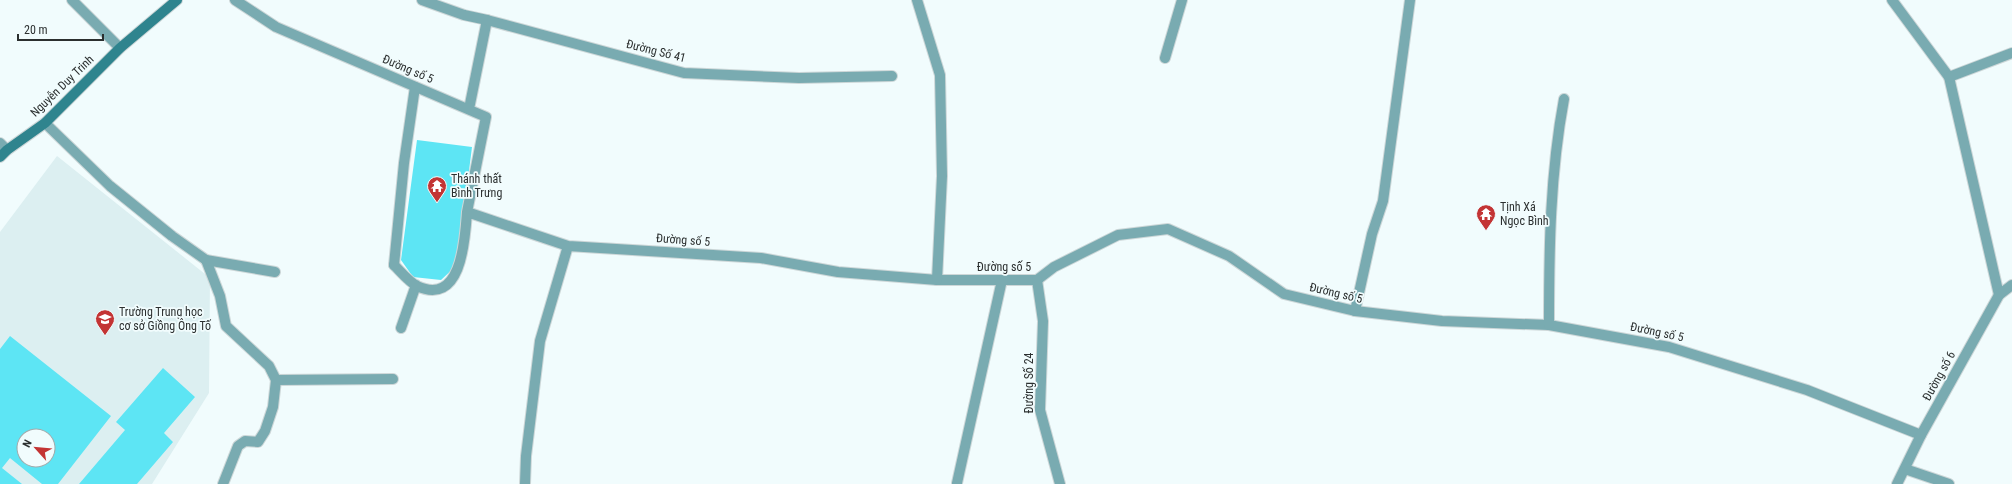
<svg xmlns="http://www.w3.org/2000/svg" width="2012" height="484" font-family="'Roboto Condensed',sans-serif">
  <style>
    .built { fill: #dceff1; fill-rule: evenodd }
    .building { fill: #5de5f4; fill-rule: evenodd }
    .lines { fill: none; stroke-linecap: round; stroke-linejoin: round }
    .lane-casing { stroke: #cdd7d8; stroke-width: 12 }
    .street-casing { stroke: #cdd7d8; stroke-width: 12 }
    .secondary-casing { stroke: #cdd7d8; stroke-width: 12 }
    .lane { stroke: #79abb1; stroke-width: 10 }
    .street { stroke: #79abb1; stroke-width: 10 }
    .secondary { stroke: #2f848e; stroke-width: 10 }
    .labels { text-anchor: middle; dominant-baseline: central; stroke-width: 3.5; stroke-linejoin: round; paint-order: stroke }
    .street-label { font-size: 12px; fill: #2b2f2f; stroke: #f1fcfd }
    .poi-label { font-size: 12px; fill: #2b2f2f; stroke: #f1fcfd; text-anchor: start }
  </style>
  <rect width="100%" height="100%" fill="#f1fcfd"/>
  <path class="built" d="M57 156 210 278 209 393 152 484H0V232ZM24 436H48V460H24Z"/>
  <path class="building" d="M417 140 472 147 457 265 441 280 413 277 401 260Z
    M10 336 111 416 58 484H42L10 458 2 468 22 484H0V349ZM24 436H48V460H24Z
    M163 368 195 397 164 433 173 442 137 484H79L125 430 116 422Z"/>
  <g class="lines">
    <defs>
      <path id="lane" d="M235 0 276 27 486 117 467 212 568 246 761 258 838 272 937 280H1037L1054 267 1118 235 1168 229 1229 256 1284 294 1355 311 1442 321 1549 325 1669 347 1807 390 1921 435
        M1892 0 1949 77 1999 295
        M469 109 487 20
        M206 260 220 296 226 326 269 366 276 380 273 407 265 431 258 442 245 441 238 446 223 484
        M394 265C401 272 409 282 417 286 462 307 465 239 467 212
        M401 328 416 285
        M276 380 393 379
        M957 483 1002 280
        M525 484 526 456 540 341 568 246"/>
      <path id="street" d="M72 0 120 48
        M422 0 464 15 487 20 684 73 799 78 892 76
        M917 0 940 75 942 176 937 280
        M1165 58 1182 0
        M1949 77 2012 53
        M45 123 110 186 172 236 206 260 275 272
        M0 143 7 150
        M394 265 404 163 415 87
        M1037 280 1043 321 1040 410 1060 484
        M1355 311 1372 234 1383 201 1410 0
        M1549 325C1549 249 1550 174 1564 99
        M1905 469 1949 484
        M1897 484 1921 435 1999 295 2012 285"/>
      <path id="secondary" d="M0 157 7 150 45 123 120 48 177 0"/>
    </defs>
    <use href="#lane" class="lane-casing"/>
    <use href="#street" class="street-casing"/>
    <use href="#secondary" class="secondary-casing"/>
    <use href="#lane" class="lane"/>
    <use href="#street" class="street"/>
    <use href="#secondary" class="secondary"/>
  </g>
  <defs>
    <symbol id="temple-pin" viewBox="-11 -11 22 30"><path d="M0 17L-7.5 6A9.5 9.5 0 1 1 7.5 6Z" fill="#c33434" stroke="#f1fcfd"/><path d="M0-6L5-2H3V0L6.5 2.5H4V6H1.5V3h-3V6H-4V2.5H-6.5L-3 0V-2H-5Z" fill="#fff"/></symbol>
    <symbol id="school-pin" viewBox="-11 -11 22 30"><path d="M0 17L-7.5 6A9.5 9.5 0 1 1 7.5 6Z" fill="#c33434" stroke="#f1fcfd"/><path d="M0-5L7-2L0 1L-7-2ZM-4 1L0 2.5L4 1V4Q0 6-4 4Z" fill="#fff"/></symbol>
  </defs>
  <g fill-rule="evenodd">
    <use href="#temple-pin" x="426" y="175" width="22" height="30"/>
    <use href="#temple-pin" x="1475" y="203" width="22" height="30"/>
    <use href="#school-pin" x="94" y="308" width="22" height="30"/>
  </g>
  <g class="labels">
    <g class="street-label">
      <text transform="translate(656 51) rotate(14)">Đường Số 41</text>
      <text transform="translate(408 69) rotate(23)">Đường số 5</text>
      <text transform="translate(62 86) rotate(-44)">Nguyễn Duy Trinh</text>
      <text transform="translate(683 240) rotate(4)">Đường số 5</text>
      <text x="1004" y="267">Đường số 5</text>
      <text transform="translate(1336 293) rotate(13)">Đường số 5</text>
      <text transform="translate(1657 332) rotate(12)">Đường số 5</text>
      <text transform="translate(1939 376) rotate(-61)">Đường số 6</text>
      <text transform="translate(1029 383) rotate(-90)">Đường Số 24</text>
    </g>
    <g class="poi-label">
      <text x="451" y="179">Thánh thất<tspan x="451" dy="14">Bình Trưng</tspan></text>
      <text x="1500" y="207">Tịnh Xá<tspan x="1500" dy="14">Ngọc Bình</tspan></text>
      <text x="119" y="312">Trường Trung học<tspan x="119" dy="14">cơ sở Giồng Ông Tố</tspan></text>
    </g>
  </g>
  <g transform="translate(36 448) rotate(297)"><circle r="19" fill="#f1fcfd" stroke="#a2aaab"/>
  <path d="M0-3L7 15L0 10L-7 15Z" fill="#c33434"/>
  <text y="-6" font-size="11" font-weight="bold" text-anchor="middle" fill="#2b2f2f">N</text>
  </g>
  <path d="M18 34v6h85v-6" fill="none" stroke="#2b2f2f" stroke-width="2"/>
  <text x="24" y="34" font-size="12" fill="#2b2f2f" stroke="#f1fcfd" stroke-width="3" paint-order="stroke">20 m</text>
</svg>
